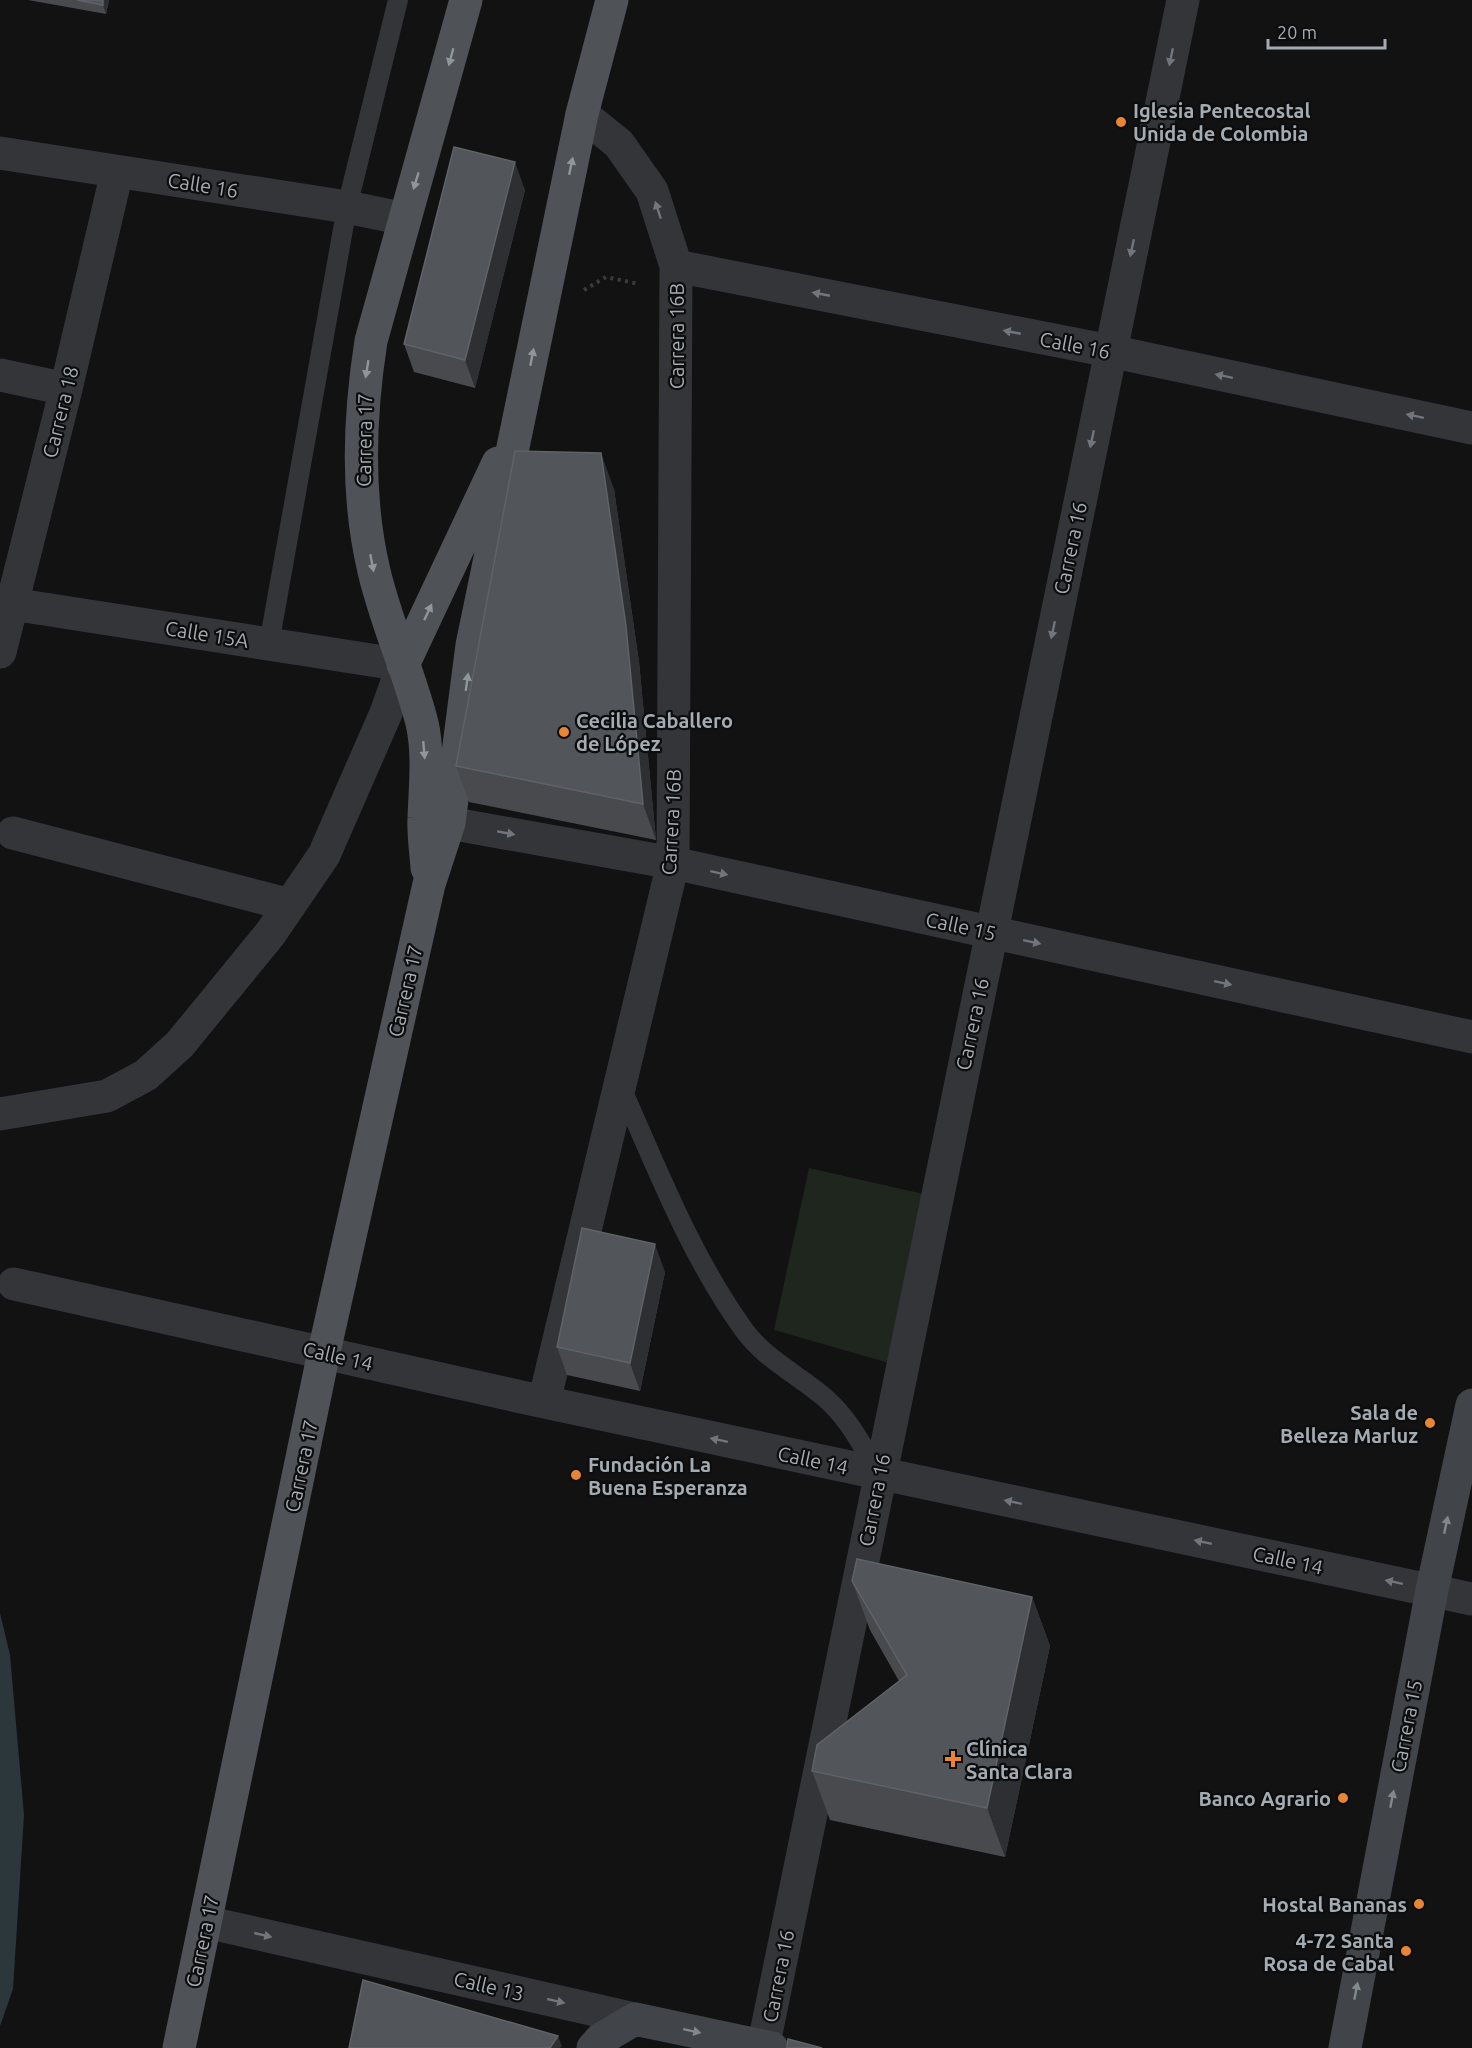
<svg xmlns="http://www.w3.org/2000/svg" width="1472" height="2048" font-family="Ubuntu,sans-serif">
  <style>
    .green { fill: #1f261e }
    .water { fill: #2c373b }
    .lines { fill: none; stroke-linecap: round; stroke-linejoin: round }
    .path { stroke: #393c3f; stroke-width: 4; stroke-dasharray: 3 4.5; stroke-linecap: butt }
    .lane { stroke: #333538; stroke-width: 20 }
    .street { stroke: #333538; stroke-width: 33 }
    .secondary { stroke: #414448; stroke-width: 33 }
    .primary { stroke: #4f5257; stroke-width: 33 }
    .wall { fill: #484a4e }
    .shaded-wall { fill: #2e2f32 }
    .building { fill: #525559; stroke: #5f6267; stroke-width: 1.5 }
    .oneway { fill: #8f969c }
    .oneway2 { fill: #71767c }
    .oneway3 { fill: #81888e }
    .poi-dot { fill: #e88535; stroke: #0d0d0e; stroke-width: 2 }
    .labels { text-anchor: middle; dominant-baseline: central; stroke-width: 4.5; stroke-linejoin: round; paint-order: stroke }
    .poi-label { font-size: 20px; font-weight: bold; fill: #a4acb3; stroke: #0d0d0e; text-anchor: start }
    .street-label { font-size: 20px; fill: #a4acb3; stroke: #0d0d0e }
  </style>
  <rect width="100%" height="100%" fill="#121213"/>
  <path class="green" d="M809 1168 928 1195 889 1363 774 1330Z"/>
  <path class="water" d="M0 1613 10 1655 24 1815 13 1989 0 2026Z"/>
  <g class="lines">
    <path class="path" d="M584 290 606 277 639 284"/>
    <path class="lane" d="M269 644 347 207 398 0
      M620 1085C657 1168 690 1255 744 1330 765 1359 797 1374 824 1397 849 1418 863 1447 879 1474"/>
    <path class="street" d="M0 153 347 207 405 219
      M676 266 1110 351 1472 428
      M0 375 66 389
      M0 652 66 389 117 172
      M449 823 673 863 1472 1037
      M13 833 290 905
      M0 1114 107 1096 146 1075 180 1044 270 934 324 855 386 713 403 665 12 604
      M14 1284 544 1402 1472 1599
      M544 1402 673 863 676 266 652 191 619 144 582 114
      M206 1922 635 2019
      M763 2048 1183 0"/>
    <path class="secondary" d="M593 2048 601 2039 635 2019 772 2048
      M1345 2048 1432 1590 1472 1405"/>
    <path class="primary" d="M403 665 498 463
      M427 868C426 851 423 834 424 818 425 787 429 754 422 723 409 672 386 623 374 571 356 495 359 418 371 341L466 0
      M179 2048 324 1352 429 884 449 823 472 645 582 114 612 0"/>
  </g>
  <path class="wall" d="M28 0H109L106 14Z
    M525 190 475 388 414 372 404 344Z
    M614 489 639 662 656 840 469 802 456 766Z
    M665 1272 640 1391 567 1375 557 1347Z
    M852 1581 1032 1597 1050 1646 1005 1857 830 1820 812 1771 899 1681 870 1630Z"/>
  <path class="shaded-wall" d="M103 0H109L106 14 103 5Z
    M515 162 525 190 475 388 465 360Z
    M601 453 614 489 639 662 656 840 643 804Z
    M655 1244 665 1272 640 1391 630 1363Z
    M1032 1597 1050 1646 1005 1857 987 1808Z
    M558 2036 562 2046 560 2048H550Z"/>
  <path class="building" d="M77 0H103V5Z
    M454 147 515 162 465 360 404 344Z
    M515 451 601 453 626 626 643 804 456 766Z
    M582 1228 655 1244 630 1363 557 1347Z
    M857 1559 1032 1597 987 1808 812 1771 817 1745 907 1675 852 1581Z
    M363 1980 558 2036 550 2048H349Z
    M788 2039 822 2048H787Z"/>
  <defs><path id="oneway-solid" d="M-6-.8H1V-3.2L6.5 0L1 3.2V.8H-6Z" transform="scale(1.5)"/></defs>
  <g class="oneway">
    <use href="#oneway-solid" transform="translate(451 57) rotate(105)"/>
    <use href="#oneway-solid" transform="translate(571 166) rotate(-78)"/>
    <use href="#oneway-solid" transform="translate(416 181) rotate(107)"/>
    <use href="#oneway-solid" transform="translate(532 357) rotate(-79)"/>
    <use href="#oneway-solid" transform="translate(367 369) rotate(99)"/>
    <use href="#oneway-solid" transform="translate(372 563) rotate(79)"/>
    <use href="#oneway-solid" transform="translate(428 612) rotate(-65)"/>
    <use href="#oneway-solid" transform="translate(467 682) rotate(-82)"/>
    <use href="#oneway-solid" transform="translate(424 750) rotate(85)"/>
  </g>
  <g class="oneway2">
    <use href="#oneway-solid" transform="translate(1171 57) rotate(102)"/>
    <use href="#oneway-solid" transform="translate(658 210) rotate(-108)"/>
    <use href="#oneway-solid" transform="translate(1132 248) rotate(102)"/>
    <use href="#oneway-solid" transform="translate(821 294) rotate(-169)"/>
    <use href="#oneway-solid" transform="translate(1012 332) rotate(-169)"/>
    <use href="#oneway-solid" transform="translate(1224 376) rotate(-168)"/>
    <use href="#oneway-solid" transform="translate(1415 416) rotate(-168)"/>
    <use href="#oneway-solid" transform="translate(1092 439) rotate(102)"/>
    <use href="#oneway-solid" transform="translate(1053 630) rotate(102)"/>
    <use href="#oneway-solid" transform="translate(506 833) rotate(10)"/>
    <use href="#oneway-solid" transform="translate(719 873) rotate(12)"/>
    <use href="#oneway-solid" transform="translate(1032 942) rotate(12)"/>
    <use href="#oneway-solid" transform="translate(1223 983) rotate(12)"/>
    <use href="#oneway-solid" transform="translate(719 1440) rotate(-168)"/>
    <use href="#oneway-solid" transform="translate(1013 1502) rotate(-168)"/>
    <use href="#oneway-solid" transform="translate(1203 1542) rotate(-168)"/>
    <use href="#oneway-solid" transform="translate(1394 1582) rotate(-168)"/>
    <use href="#oneway-solid" transform="translate(263 1935) rotate(13)"/>
    <use href="#oneway-solid" transform="translate(556 2001) rotate(13)"/>
  </g>
  <g class="oneway3">
    <use href="#oneway-solid" transform="translate(1446 1525) rotate(-78)"/>
    <use href="#oneway-solid" transform="translate(1392 1799) rotate(-79)"/>
    <use href="#oneway-solid" transform="translate(1356 1991) rotate(-79)"/>
    <use href="#oneway-solid" transform="translate(692 2031) rotate(12)"/>
  </g>
  <g class="poi-dot">
    <circle cx="1121" cy="122" r="6"/>
    <circle cx="564" cy="732" r="6"/>
    <circle cx="1430" cy="1423" r="6"/>
    <circle cx="576" cy="1475" r="6"/>
    <path d="M950 1750h6v6h6v6h-6v6h-6v-6h-6v-6h6z"/>
    <circle cx="1343" cy="1798" r="6"/>
    <circle cx="1419" cy="1904" r="6"/>
    <circle cx="1406" cy="1951" r="6"/>
  </g>
  <g class="labels">
    <g class="poi-label">
      <text x="1133" y="110">Iglesia Pentecostal<tspan x="1133" dy="23">Unida de Colombia</tspan></text>
      <text x="576" y="720">Cecilia Caballero<tspan x="576" dy="23">de López</tspan></text>
      <text x="1418" y="1412" text-anchor="end">Sala de<tspan x="1418" dy="23">Belleza Marluz</tspan></text>
      <text x="588" y="1464">Fundación La<tspan x="588" dy="23">Buena Esperanza</tspan></text>
      <text x="966" y="1748">Clínica<tspan x="966" dy="23">Santa Clara</tspan></text>
      <text x="1331" y="1798" text-anchor="end">Banco Agrario</text>
      <text x="1407" y="1904" text-anchor="end">Hostal Bananas</text>
      <text x="1394" y="1940" text-anchor="end">4-72 Santa<tspan x="1394" dy="23">Rosa de Cabal</tspan></text>
    </g>
    <g class="street-label">
      <text transform="translate(203 185) rotate(9)">Calle 16</text>
      <text transform="translate(676 336) rotate(-90)">Carrera 16B</text>
      <text transform="translate(1075 345) rotate(11)">Calle 16</text>
      <text transform="translate(60 412) rotate(-76)">Carrera 18</text>
      <text transform="translate(364 440) rotate(-89)">Carrera 17</text>
      <text transform="translate(1070 548) rotate(-78)">Carrera 16</text>
      <text transform="translate(207 634) rotate(9)">Calle 15A</text>
      <text transform="translate(671 822) rotate(-87)">Carrera 16B</text>
      <text transform="translate(961 926) rotate(12)">Calle 15</text>
      <text transform="translate(405 991) rotate(-77)">Carrera 17</text>
      <text transform="translate(972 1024) rotate(-78)">Carrera 16</text>
      <text transform="translate(338 1356) rotate(13)">Calle 14</text>
      <text transform="translate(813 1460) rotate(12)">Calle 14</text>
      <text transform="translate(301 1466) rotate(-78)">Carrera 17</text>
      <text transform="translate(874 1500) rotate(-79)">Carrera 16</text>
      <text transform="translate(1288 1560) rotate(12)">Calle 14</text>
      <text transform="translate(1406 1726) rotate(-79)">Carrera 15</text>
      <text transform="translate(202 1941) rotate(-78)">Carrera 17</text>
      <text transform="translate(778 1976) rotate(-79)">Carrera 16</text>
      <text transform="translate(489 1986) rotate(13)">Calle 13</text>
    </g>
  </g>
  <path d="M1268 39v9h117v-9" fill="none" stroke="#a4acb3" stroke-width="3"/>
  <text x="1277" y="39" font-size="18" fill="#a4acb3" stroke="#0d0d0e" stroke-width="4.5" paint-order="stroke">20 m</text>
</svg>
